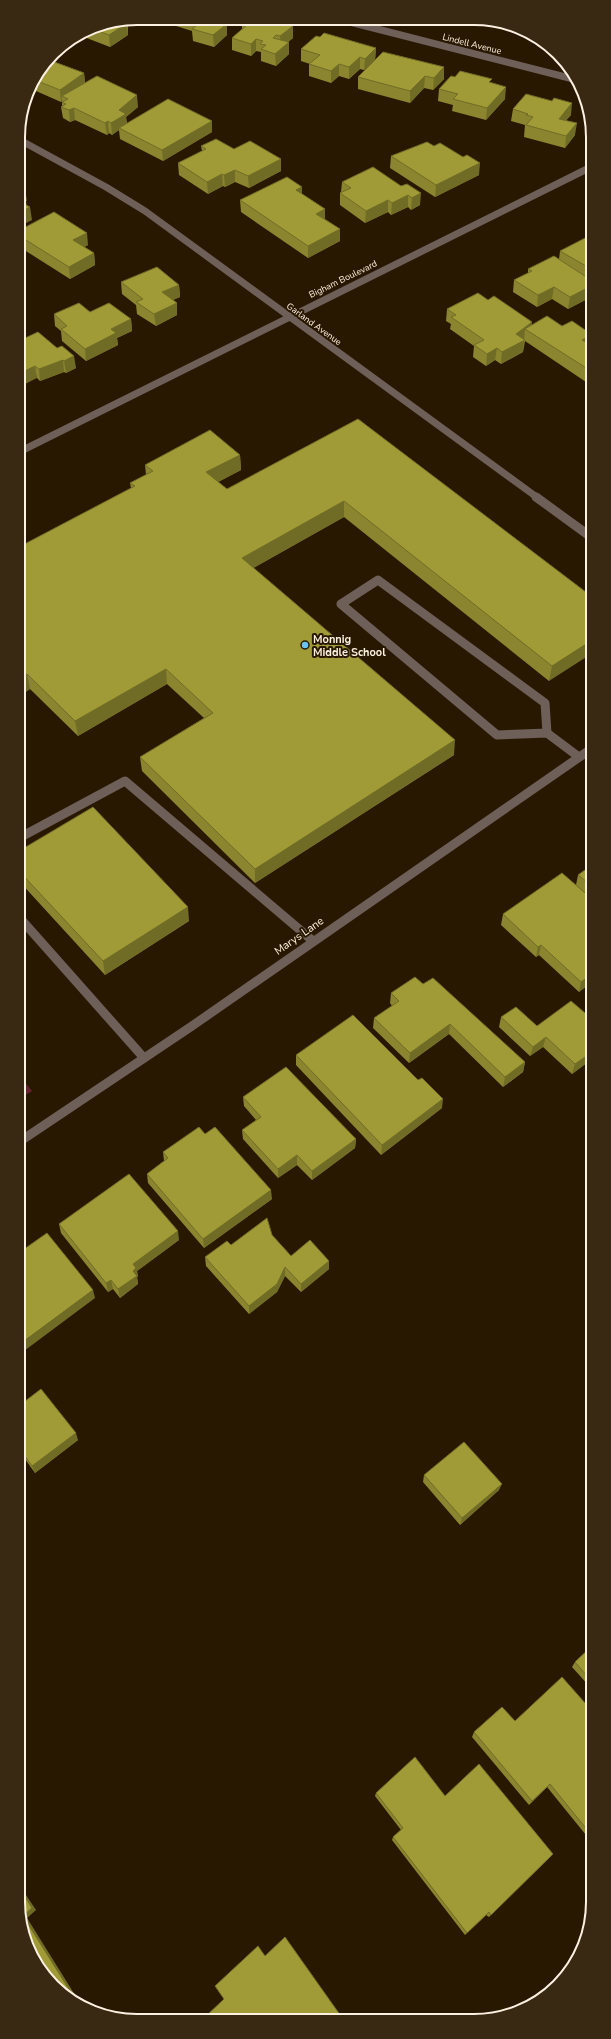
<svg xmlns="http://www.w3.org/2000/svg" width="611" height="2039" font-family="'Nunito Sans',sans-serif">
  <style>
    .green { fill: #652331 }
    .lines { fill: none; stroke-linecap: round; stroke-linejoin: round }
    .service { stroke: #6e5f59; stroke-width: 9 }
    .minor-far1 { stroke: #6e5f59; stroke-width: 7 }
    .minor { stroke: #6e5f59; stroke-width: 9 }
    .wall { fill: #8a852e }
    .shaded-wall { fill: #706c26 }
    .building { fill: #a09b36; stroke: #706c26 }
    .poi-dot { fill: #6cc3f2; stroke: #291800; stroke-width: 1.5 }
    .labels { text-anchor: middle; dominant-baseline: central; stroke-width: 4; stroke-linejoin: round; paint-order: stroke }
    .far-street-label { font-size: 9px; fill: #fdf1e1; stroke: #291800 }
    .poi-label { font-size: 11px; font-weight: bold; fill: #fdf1e1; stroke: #291800; text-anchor: start }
    .street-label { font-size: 11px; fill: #fdf1e1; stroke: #291800 }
    .rim { fill: none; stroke: #fdf1e1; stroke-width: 2 }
  </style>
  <rect width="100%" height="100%" fill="#291800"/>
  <path class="green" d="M19 1075 32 1091 19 1099Z"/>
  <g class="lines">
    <path class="service" d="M378 580 545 703 547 733 497 735 341 604Z
      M547 733 579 757
      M19 838 125 781 313 941
      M19 917 144 1058"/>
    <path class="minor-far1" d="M338 19 577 80
      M18 139 106 187 145 211 538 498
      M19 452 591 167"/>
    <path class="minor" d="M536 497 591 537
      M19 1142 192 1026 591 749"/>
  </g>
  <path class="wall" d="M137 18 142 20 133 26 128 24V35L110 47 84 37 83 33 92 27Z
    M172 18 232 19 227 24V35L214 47 193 41 192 31 173 25Z
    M284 22V24L293 26V38L288 42H289V54L276 66 261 61V52L256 51 251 56 232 50V38L242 29V23Z
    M320 37 376 48 375 60 444 79 433 90 424 88 410 103 358 89V77L372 63 364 70 360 69 349 79 339 76 331 83 309 76V64H310L301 61V49Z
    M49 60 84 73 85 83 138 107 126 117 127 123 212 121V132L163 161 120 139 119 130 112 135 109 133 107 135 75 120 70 122 63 118 61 107 62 106V101L61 102 36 91 30 95 27 94V91Z
    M455 77 491 83 505 99 486 120 452 111 453 105 438 101 439 89Z
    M513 109 571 115 566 120 575 135 565 148 524 137 525 125 511 121Z
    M201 146 234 149 281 159V171L249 188 235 182 225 187 223 186 208 194 179 175 178 163 202 151Z
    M391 156 479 175 435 197 390 168Z
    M342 182 401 186 420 205 411 210 408 207 391 215 388 212 365 223 340 205V193L341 192Z
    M302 194 325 209V219L340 229V241L308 258 241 212 240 200Z
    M18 231 88 245 84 247 94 253 95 265 70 279 18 246Z
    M591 235V297L568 309 552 299 537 307 513 292 514 280 528 273V269L559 259 560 251Z
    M121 282 179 285 180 297 173 300 177 303V315L156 326 137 314 136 305 122 294Z
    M488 300 532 325 562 326 591 334 590 345 591 346V382L589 384 525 341 523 352 501 364 495 360 486 366 473 357 474 346 450 329 451 324 446 321 447 309Z
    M90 312 131 319 132 331 117 338 118 345 86 361 62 341 61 331 55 326 54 314Z
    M38 332 76 368 66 373 64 372 40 381 37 378 23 339Z
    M358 419 591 596 549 681 344 517 253 568 454 755 255 883 142 771 140 757 204 718 167 684 78 736 30 689 19 696V547L131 488 130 483 146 475 145 465 240 455 241 470 218 482 227 489Z
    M19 851 189 921 105 975 19 881Z
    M592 865V899L580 889 592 899V982L579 992 539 955 536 957 501 925 503 914 576 885 578 875Z
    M423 984 525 1062 523 1072 503 1087 449 1034 409 1063 373 1028 374 1018 392 1006 390 1003 391 993Z
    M501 1017 537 1026 592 1019V1059L572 1074 543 1047 530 1056 499 1027Z
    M296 1055 442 1108 381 1155 296 1065Z
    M243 1097 356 1139 355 1148 312 1180 297 1165 278 1178 243 1139 242 1130 256 1120 244 1106Z
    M205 1134 272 1199 204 1248 148 1183 147 1174 164 1161 163 1152Z
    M59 1224 179 1240 137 1271 138 1277H137L138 1284 120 1298 113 1289 108 1292 61 1233Z
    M272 1235 291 1256 329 1261V1269L301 1292 285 1276 277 1292 249 1314 206 1266 205 1257 231 1245Z
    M20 1405 78 1440 35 1473 20 1452Z
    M424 1475 499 1490 460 1525 423 1482Z
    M592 1646 593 1696 588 1690 590 1687 572 1667 575 1662Z
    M502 1707 593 1829 586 1835 547 1787 529 1805 472 1737 474 1732Z
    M376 1793 445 1796 553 1854 489 1917 486 1915 465 1935 392 1840 393 1837 401 1830 375 1796Z"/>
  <path class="shaded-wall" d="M137 18H142V20L133 26V19Z
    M218 19H232L216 32V21Z
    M284 22V33L293 26V38L281 48 280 36 283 23Z
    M127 23 128 35 110 47 109 35Z
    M227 24V35L214 47 213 35Z
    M256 39V51L251 56V44Z
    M289 42V54L276 66 275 54Z
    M376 48 375 60 364 70 365 59Z
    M360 57V69L349 79V67Z
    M339 64V76L331 83V71Z
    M444 67V79L433 90 434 78Z
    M84 73 85 85 62 96V101L61 102 60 90Z
    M425 76 424 88 410 103V91Z
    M34 81 36 91 30 95 29 88Z
    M506 87 505 99 486 120 487 108Z
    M137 95 138 107 126 117 127 126 119 128V130L112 135 111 123 119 110Z
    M572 103 571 115 557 131 559 119Z
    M74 108 75 120 70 122 69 110Z
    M108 121 109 133 107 135 105 123Z
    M212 121V132L163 161 162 150Z
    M577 123 575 135 565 148 566 136Z
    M281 159V171L249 188 248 176Z
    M480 163 479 175 435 197 436 185Z
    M235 170V182L225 187 224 175Z
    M222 174 223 186 208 194 207 182Z
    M302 187V199L296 190Z
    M25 189 27 201H26L27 207 18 212V199L20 192Z
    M421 193 420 205 411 210 412 198Z
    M408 195V207L391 215 392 203Z
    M388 200V212L365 223 366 211Z
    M30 207 32 220 18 227V214Z
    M325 209V221L316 214Z
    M340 229V241L308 258V246Z
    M87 233 88 245 75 252 73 240Z
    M94 253 95 265 70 279 69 267Z
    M179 285 180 297 163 304 162 292Z
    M591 286V297L568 309 570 297Z
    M554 287 552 299 537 307 538 295Z
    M177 303V315L156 326 154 314Z
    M131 319 132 331 117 338 118 345 86 361 85 349 111 329Z
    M532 322 531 332 525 329 523 352 501 364 502 352 516 334Z
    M591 335V338L590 346 582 340Z
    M497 348 495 360 486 366 487 354Z
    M74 356 76 368 66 373 64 361Z
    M63 360 64 372 40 381 39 369Z
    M35 366 37 378 19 387V374Z
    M591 372V382L589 384Z
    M240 455 241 470 207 488 206 472Z
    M344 501V517L243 574 242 558Z
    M591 641V654L549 681 552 666Z
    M166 669 167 684 78 736 75 721Z
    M27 674 30 689 19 696V679Z
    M455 740 454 755 255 883V869Z
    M188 907 189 921 105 975 103 961Z
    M541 945 539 955 536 957 538 947Z
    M592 974V982L579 992 581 982Z
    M450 1024 449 1034 409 1063 410 1053Z
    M546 1037 543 1047 530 1056 533 1047Z
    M592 1052V1059L572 1074 575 1064Z
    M525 1062 523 1072 503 1087 505 1077Z
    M443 1099 442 1108 381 1155 382 1145Z
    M356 1139 355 1148 312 1180V1171Z
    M297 1155V1165L278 1178V1169Z
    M271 1190 272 1199 204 1248 203 1239Z
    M178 1231 179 1240 137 1271 138 1277H137L138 1284 120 1298 118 1289 133 1271V1264Z
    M329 1261V1269L301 1292V1284Z
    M285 1267V1276L277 1292 249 1314V1306Z
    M111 1280 113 1289 108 1292 106 1283Z
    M93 1290 95 1298 20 1354V1344Z
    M76 1433 78 1440 35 1473 32 1466Z
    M502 1484 499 1490 460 1525 462 1518Z
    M550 1784 529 1805 532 1801Z
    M20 1886 36 1910 27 1918 80 2003 78 2004 76 2003 23 1916Z"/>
  <path class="building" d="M190 18 218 19 216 21 227 24 213 35 192 29 201 22Z
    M247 19H270L284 22 283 23 293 26 280 36 276 35 273 38 289 42 275 54 261 49 266 45 260 44 263 41 256 39 251 44 232 38 248 24 242 23Z
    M122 21 127 23 109 35 90 28 92 27Z
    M324 33 376 48 365 59 360 57 349 67 339 64 331 71 309 64 320 55 301 49 316 36 320 37Z
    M383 52 444 67 434 78 425 76 410 91 358 77Z
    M49 60 84 73 60 90 35 80Z
    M460 71 492 79 489 82 506 87 487 108 453 99 458 94 439 89 451 76 455 77Z
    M97 76 137 95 119 110 126 114 111 123 108 121 105 123 74 108 69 110 61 107 66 104 62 102 68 99 62 96Z
    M526 94 552 101 554 98 572 103 559 119 577 123 566 136 526 125 533 117 526 115 528 114 513 109Z
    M168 99 212 121 162 150 119 128Z
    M216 139 234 149 250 141 281 159 248 176 235 170 224 175 222 174 207 182 178 163 206 149 201 146Z
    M427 142 434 146 440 143 463 157 467 155 480 163 436 185 391 156Z
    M373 167 401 186 407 184 421 193 412 198 408 195 392 203 388 200 366 211 340 193 351 188 342 182Z
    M287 177 302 187 296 190 325 209 316 214 340 229 308 246 240 200Z
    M18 185 25 189 20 192 25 195 18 199Z
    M18 201 30 207 18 214Z
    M54 212 87 233 73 240 94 253 69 267 18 235V231Z
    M591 235V269L560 251Z
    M554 256 591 280V286L570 297 554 287 538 295 514 280 532 271 528 269Z
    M157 267 179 285 162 292 177 303 154 314 136 302 143 299 121 282Z
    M478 293 488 300 494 296 532 322 516 334 525 340 502 352 497 348 487 354 474 345 484 340 451 317 456 315 447 309Z
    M79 303 90 312 109 303 131 319 111 329 116 333 85 349 61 329 67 326 54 314Z
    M547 316 562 326 572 321 591 334V335L582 340 591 346V371L525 329Z
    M38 332 57 348 62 346 74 356 64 361 63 360 39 369 35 366 19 374 18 336H19L23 339Z
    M358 419 591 596V641L552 666 344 501 242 558 455 740 255 869 140 757 213 713 166 669 75 721 27 674 19 679V547L135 486 130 483 153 471 145 465 210 430 240 455 206 472 227 489Z
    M93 807 188 907 103 961 19 871V851Z
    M592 865V886L578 875Z
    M562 873 592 899V974L581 982 541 945 538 947 503 914Z
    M415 977 423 984 433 978 525 1062 505 1077 450 1024 410 1053 374 1018 399 1001 391 993Z
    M571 1001 592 1019V1052L575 1064 546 1037 533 1047 501 1017 516 1007 537 1026Z
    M353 1015 418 1080 422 1078 443 1099 382 1145 296 1055Z
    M286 1067 356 1139 312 1171 297 1155 278 1169 242 1130 261 1117 243 1097Z
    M199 1127 205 1134 215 1127 271 1190 203 1239 147 1174 168 1158 163 1152Z
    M129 1174 178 1231 133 1264 136 1268 133 1271 137 1276 118 1289 111 1280 106 1283 59 1224Z
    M267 1218 272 1235 291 1256 310 1240 329 1261 301 1284 285 1267 277 1284 249 1306 205 1257 227 1241 231 1245Z
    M47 1233 93 1290 20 1344V1258L21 1257 20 1255V1252Z
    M41 1389 76 1433 32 1466 20 1449V1405Z
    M464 1442 502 1484 462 1518 424 1475Z
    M592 1646V1682L575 1662Z
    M562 1677 593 1712V1829L589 1832 550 1784 532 1801 474 1732 502 1707 515 1721Z
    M415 1757 445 1796 479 1764 553 1854 491 1915 489 1912 467 1933 393 1837 403 1828 376 1793Z
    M20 1889 32 1908 23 1916 77 2002 76 2003 53 1986 30 1955 20 1925Z
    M285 1937 343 2019H203L224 1999 215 1986 258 1946 265 1956Z"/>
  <circle class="poi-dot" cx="305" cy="645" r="4"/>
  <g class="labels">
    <g class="far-street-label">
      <text transform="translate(472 44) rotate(14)">Lindell Avenue</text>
      <text transform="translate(343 279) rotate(-26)">Bigham Boulevard</text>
      <text transform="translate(314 324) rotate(36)">Garland Avenue</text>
    </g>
    <g class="poi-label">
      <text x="313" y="639">Monnig<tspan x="313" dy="13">Middle School</tspan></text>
    </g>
    <g class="street-label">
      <text transform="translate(299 936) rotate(-35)">Marys Lane</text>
    </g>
  </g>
  <path d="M0 0H611V2039H0ZM137 25H474A112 112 0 0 1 586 137V1902A112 112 0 0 1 474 2014H137A112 112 0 0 1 25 1902V137A112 112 0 0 1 137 25Z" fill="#3a2912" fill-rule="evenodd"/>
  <path class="rim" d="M137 25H474A112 112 0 0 1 586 137V1902A112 112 0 0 1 474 2014H137A112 112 0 0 1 25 1902V137A112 112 0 0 1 137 25Z"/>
</svg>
